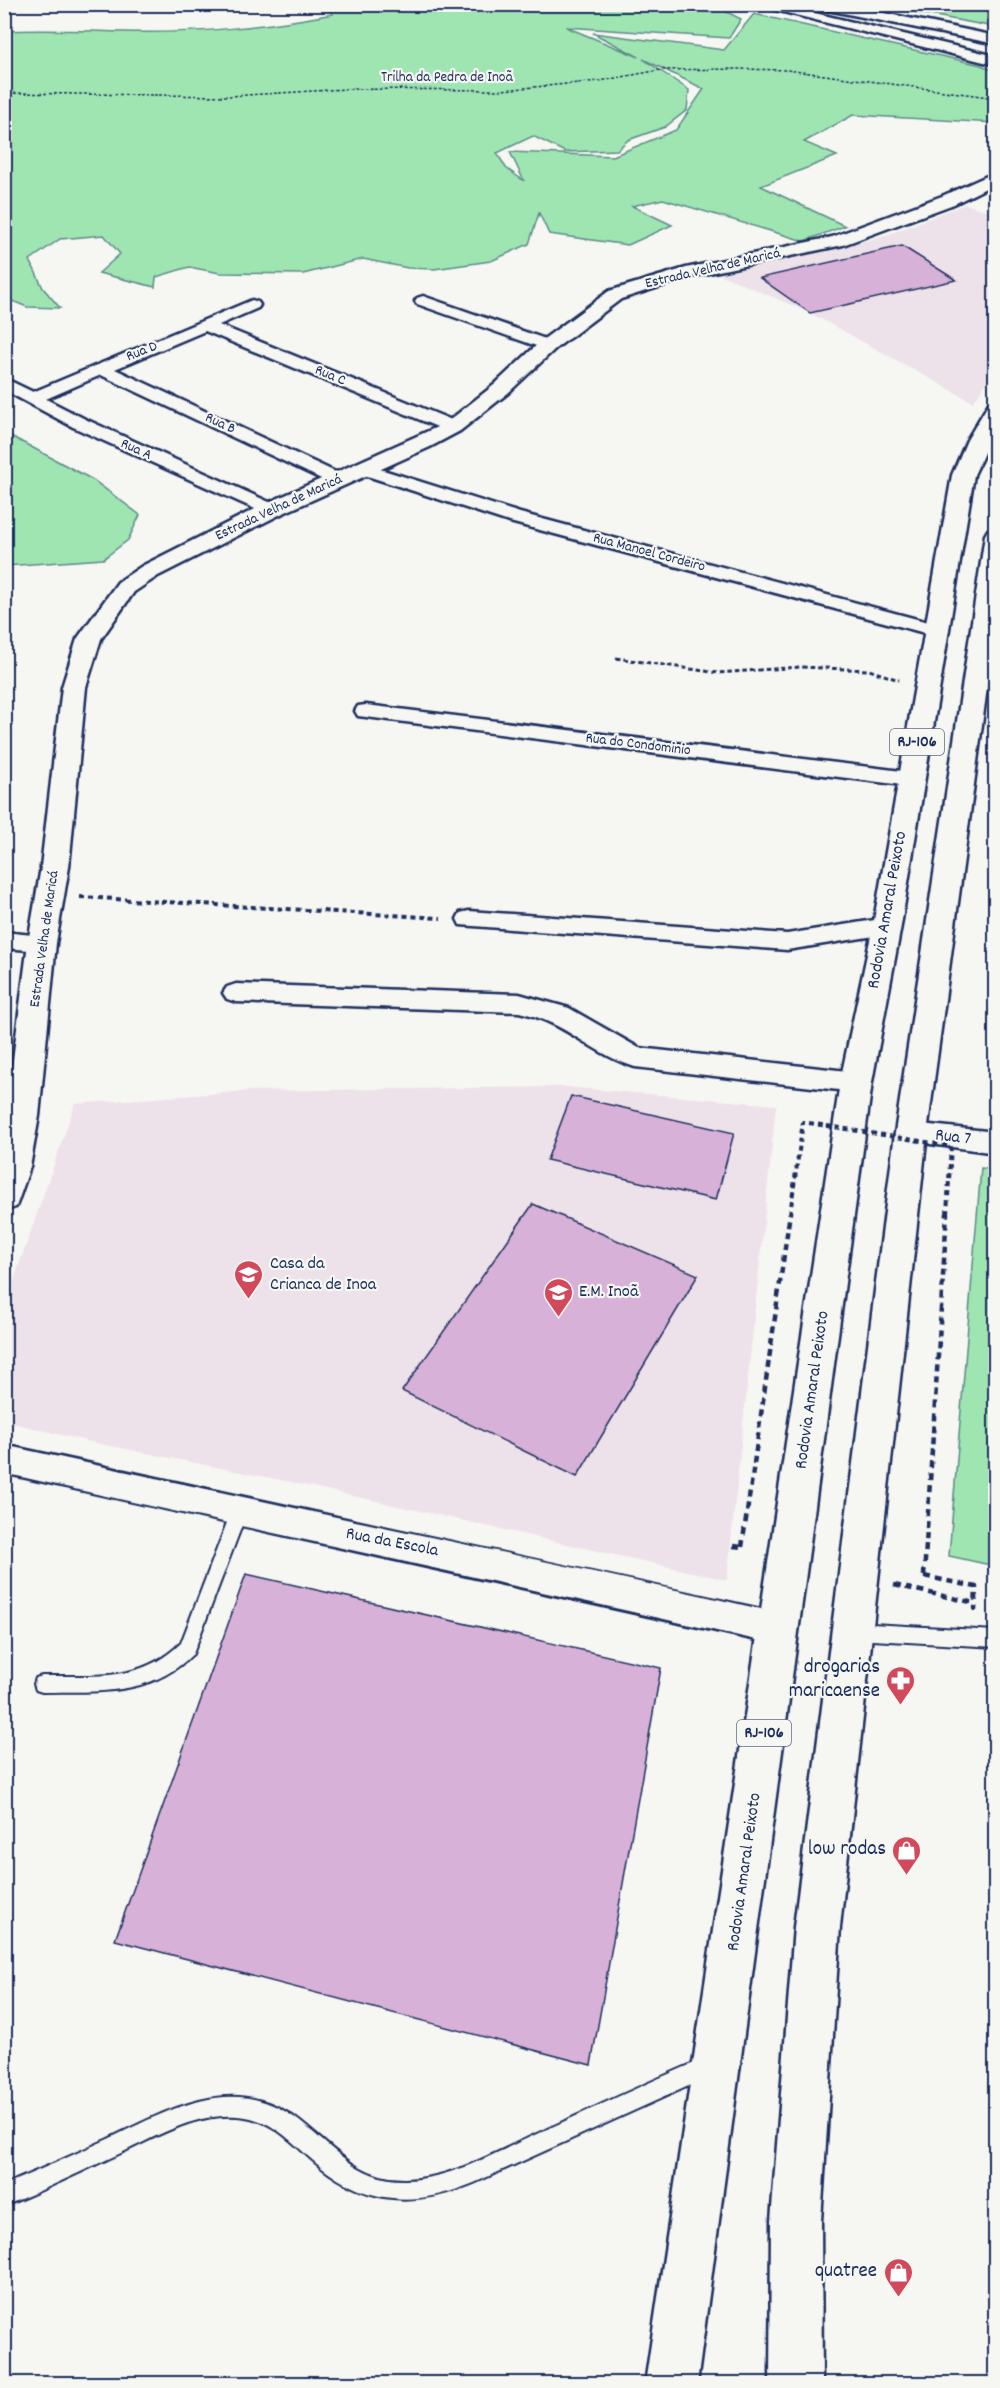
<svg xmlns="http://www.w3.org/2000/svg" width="1000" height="2388" font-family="Dekko,sans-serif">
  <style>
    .built { fill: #ede1ea }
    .green { fill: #9ee5b2; stroke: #5c8a88; stroke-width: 1.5; fill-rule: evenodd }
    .building { fill: #d8b1d8; stroke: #1b2f5e; stroke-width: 1.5 }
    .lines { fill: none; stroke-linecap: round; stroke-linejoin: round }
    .lane-casing { stroke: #1b2f5e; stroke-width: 4 }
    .street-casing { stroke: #1b2f5e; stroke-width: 5 }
    .secondary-casing { stroke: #1b2f5e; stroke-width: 5 }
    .primary-casing { stroke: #1b2f5e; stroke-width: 5 }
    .highway-casing { stroke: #1b2f5e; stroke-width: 5 }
    .path-far3 { stroke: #1b2f5e; stroke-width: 1.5; stroke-dasharray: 3 2; stroke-linecap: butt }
    .path-far2 { stroke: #1b2f5e; stroke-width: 3; stroke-dasharray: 4.5 3; stroke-linecap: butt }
    .path-far1 { stroke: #1b2f5e; stroke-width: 4; stroke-dasharray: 5 4; stroke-linecap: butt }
    .path { stroke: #1b2f5e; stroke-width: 4.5; stroke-dasharray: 7 5; stroke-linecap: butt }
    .lane { fill: #f6f6f2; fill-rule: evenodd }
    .street { fill: #f6f6f2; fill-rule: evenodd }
    .secondary { fill: #f6f6f2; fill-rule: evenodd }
    .primary { fill: #f6f6f2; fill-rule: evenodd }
    .highway { fill: #f6f6f2; fill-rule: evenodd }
    .path-bridge-far1 { stroke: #1b2f5e; stroke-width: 4; stroke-dasharray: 5 4; stroke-linecap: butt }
    .path-bridge { stroke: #1b2f5e; stroke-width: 4.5; stroke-dasharray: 7 5; stroke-linecap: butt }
    .labels { text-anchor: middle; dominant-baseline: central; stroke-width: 4.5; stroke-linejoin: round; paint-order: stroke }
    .far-street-label { font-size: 15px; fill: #1b2f5e; stroke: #f6f6f2 }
    .shield { fill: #f6f6f2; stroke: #5d6b8a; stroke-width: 1.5 }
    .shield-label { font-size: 16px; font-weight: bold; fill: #1b2f5e }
    .street-label { font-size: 18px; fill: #1b2f5e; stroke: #f6f6f2 }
    .poi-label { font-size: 18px; fill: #1b2f5e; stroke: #f6f6f2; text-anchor: start }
    .near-poi-label { font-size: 21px; fill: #1b2f5e; stroke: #f6f6f2; text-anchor: end }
  </style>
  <rect width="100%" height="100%" fill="#f6f6f2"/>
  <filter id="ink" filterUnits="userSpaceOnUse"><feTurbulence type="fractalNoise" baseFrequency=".0167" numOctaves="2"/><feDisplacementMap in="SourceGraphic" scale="12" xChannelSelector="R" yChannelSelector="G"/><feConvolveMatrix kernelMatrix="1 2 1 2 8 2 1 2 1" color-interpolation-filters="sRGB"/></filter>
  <g filter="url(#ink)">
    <path class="built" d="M965 204 995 213V371L973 402 810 313 717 273 882 237Z
      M565 1087 776 1105 727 1580 291 1482 91 1442 5 1421V1306L75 1104 250 1091Z"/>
    <path class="green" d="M324 5H713L741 19 729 38 566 27 639 57 593 33 724 50 754 14 981 65 995 71V123L853 115 804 142 837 156 761 186 845 226 804 241 663 199 632 206 672 225 628 245 549 234 539 213 529 244 491 261 434 269 408 268 363 259 303 274 220 273 189 267 156 277 155 287 99 273 120 254 104 235 60 239 30 260 43 288 60 308 27 307 5 298V31C45 29 83 31 123 32 191 34 267 27 333 14ZM643 59 704 89 676 130 613 156 510 152 524 181 506 168 497 153 533 136 565 152 617 150 628 140 665 127 687 110 689 90Z
      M876 5H995V27Z
      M5 433 93 480 140 515 128 540 103 559 5 566Z
      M981 1168 996 1170 995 1566 949 1556Z"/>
    <path class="building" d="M902 246 956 280 810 313 760 278Z
      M571 1096 734 1133 716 1200 547 1160Z
      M533 1204 698 1275 577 1477 402 1391Z
      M246 1574 661 1668 591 2065 115 1940Z"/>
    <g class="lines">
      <defs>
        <path id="lane" d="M239 1505 245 1507 247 1512 193 1654C150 1697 99 1691 42 1692L36 1690 34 1684 36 1678 42 1676C95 1675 140 1683 181 1643L231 1512 233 1507Z
          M854 1623 996 1631V1647L854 1639 848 1637 846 1631 848 1625Z
          M706 2058 713 2061 716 2068 713 2075 474 2183C411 2209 361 2204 310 2158 287 2137 269 2118 237 2116 195 2113 157 2136 121 2153 82 2171 44 2190 4 2206V2185C39 2170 73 2155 108 2139 169 2110 235 2071 298 2120 332 2146 358 2181 405 2180 449 2179 489 2156 528 2138 587 2111 646 2083 706 2058Z"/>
        <path id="street" d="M423 296 554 342 556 345 548 350 542 348 417 304 415 301 417 298Z
          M252 300 258 302 260 305 258 308 219 325 459 423 462 427 453 432 447 431 205 331 115 369 344 476 347 480 344 484H332L101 375 46 399 85 419 278 506 280 510 271 516 73 427 4 390V378L33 392Z
          M364 464 520 513 943 626 946 630 943 634 936 636 506 521 358 473 355 469Z
          M366 705 910 772 918 774 921 779 918 784 910 786 358 716 355 711 358 706Z
          M469 911 787 934 887 918 896 920 899 926 896 932 887 934 787 950 460 925 457 919 460 913Z
          M4 932 51 937 54 943 51 949 42 951 4 948Z
          M236 984 519 994 569 1008 639 1048 856 1072 866 1075 869 1082 866 1089 856 1092 635 1067C592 1054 566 1022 519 1012L236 1002 227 999 223 993 227 987Z
          M911 1123 996 1132V1153L901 1140 897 1133 901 1126Z
          M4 1445C262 1502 521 1555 779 1613L791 1617 796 1629 791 1641 779 1645C521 1586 262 1532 4 1473Z"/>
        <path id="secondary" d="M996 172V183L954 204 843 245 690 277 621 299 555 349 508 393 460 431 430 447 279 515 158 576 134 592 101 639 86 687 69 867 56 943 39 1116 30 1167 16 1207 4 1211V1130L28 943 41 867 62 687 77 639 118 582 142 566 263 505 446 423 494 385 541 341 609 291 686 268 832 237 942 196Z"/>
        <path id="primary" d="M812 4H840L996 36V44L818 8Z"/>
        <path id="highway" d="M751 4H777L996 56V65Z
          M996 401V426L974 475 901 926 872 1082 697 2384H645L840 1082 873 926 952 475 967 440 989 403Z
          M996 528V621L927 1133 840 1927 821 2221 822 2384H770L771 2221 794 1927 895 1133 985 535 988 530Z"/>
      </defs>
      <use href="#lane" class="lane-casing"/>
      <use href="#street" class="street-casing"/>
      <use href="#secondary" class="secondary-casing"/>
      <use href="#primary" class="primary-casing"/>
      <use href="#highway" class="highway-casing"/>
      <path class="path-far3" d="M4 93 230 96 346 89 502 90 600 81 660 70 737 69 787 70 996 98"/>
      <path class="path-far2" d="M616 658 718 673 800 667 869 670 899 680"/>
      <path class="path-far1" d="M80 897 441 918"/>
      <path class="path" d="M733 1546 742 1547
        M924 1576 976 1587 975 1611
        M894 1585 975 1603"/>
      <use href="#lane" class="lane"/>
      <use href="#street" class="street"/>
      <use href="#secondary" class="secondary"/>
      <use href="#primary" class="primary"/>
      <use href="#highway" class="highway"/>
      <path class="path-bridge-far1" d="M790 1214 803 1122 951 1146 947 1214"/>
      <path class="path-bridge" d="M742 1547 790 1213
        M924 1576 947 1213"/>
    </g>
  </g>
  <defs>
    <symbol id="school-pin" viewBox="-11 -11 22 30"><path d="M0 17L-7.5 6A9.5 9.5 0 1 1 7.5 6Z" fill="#d1495b" stroke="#f6f6f2"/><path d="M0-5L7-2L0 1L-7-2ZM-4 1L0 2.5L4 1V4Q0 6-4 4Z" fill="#fff"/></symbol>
    <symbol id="pharmacy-pin" viewBox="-11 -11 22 30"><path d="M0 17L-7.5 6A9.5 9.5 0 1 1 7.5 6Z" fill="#d1495b" stroke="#f6f6f2"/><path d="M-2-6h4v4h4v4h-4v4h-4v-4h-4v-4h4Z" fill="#fff"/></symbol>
    <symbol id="shop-pin" viewBox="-11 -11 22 30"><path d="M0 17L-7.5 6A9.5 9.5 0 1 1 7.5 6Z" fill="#d1495b" stroke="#f6f6f2"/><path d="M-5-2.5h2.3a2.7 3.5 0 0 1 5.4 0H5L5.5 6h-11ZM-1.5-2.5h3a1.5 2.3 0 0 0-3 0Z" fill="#fff"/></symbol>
  </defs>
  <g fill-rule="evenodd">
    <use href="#school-pin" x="232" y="1258" width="33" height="45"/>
    <use href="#school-pin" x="542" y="1276" width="33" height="45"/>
    <use href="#pharmacy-pin" x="884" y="1664" width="33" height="45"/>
    <use href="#shop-pin" x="890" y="1834" width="33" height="45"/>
    <use href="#shop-pin" x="882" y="2256" width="33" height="45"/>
  </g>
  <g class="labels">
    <g class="far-street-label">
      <text x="447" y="78">Trilha da Pedra de Inoã</text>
      <text transform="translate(713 269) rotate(-13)">Estrada Velha de Maricá</text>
      <text transform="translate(142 352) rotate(-22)">Rua D</text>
      <text transform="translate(330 376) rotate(22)">Rua C</text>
      <text transform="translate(220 424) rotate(25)">Rua B</text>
      <text transform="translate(136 450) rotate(24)">Rua A</text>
      <text transform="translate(279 508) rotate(-25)">Estrada Velha de Maricá</text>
      <text transform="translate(649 553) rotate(15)">Rua Manoel Cordeiro</text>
      <text transform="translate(638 745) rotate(7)">Rua do Condominio</text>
      <text transform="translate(45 939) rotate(-82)">Estrada Velha de Maricá</text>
    </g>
    <g class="shield">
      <rect x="890" y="729" width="54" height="26" rx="4.5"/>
      <rect x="737" y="1720" width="54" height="26" rx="4.5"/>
    </g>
    <g class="shield-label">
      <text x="917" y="742">RJ-106</text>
      <text x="764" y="1733">RJ-106</text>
    </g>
    <g class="street-label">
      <text transform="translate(888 910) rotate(-80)">Rodovia Amaral Peixoto</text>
      <text transform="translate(953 1138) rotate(7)">Rua 7</text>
      <text transform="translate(813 1390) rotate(-82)">Rodovia Amaral Peixoto</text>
      <text transform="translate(392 1543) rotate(11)">Rua da Escola</text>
      <text transform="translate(745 1872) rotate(-82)">Rodovia Amaral Peixoto</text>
    </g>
    <g class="poi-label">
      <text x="270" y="1264">Casa da<tspan x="270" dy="21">Crianca de Inoa</tspan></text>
      <text x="579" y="1292">E.M. Inoã</text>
    </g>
    <g class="near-poi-label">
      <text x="880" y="1668">drogarias<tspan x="880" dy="24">maricaense</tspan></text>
      <text x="886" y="1850">low rodas</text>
      <text x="877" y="2272">quatree</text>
    </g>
  </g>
  <rect width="1000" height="2388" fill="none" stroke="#f6f6f2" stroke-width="24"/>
  <rect x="12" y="12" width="976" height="2364" fill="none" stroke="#1b2f5e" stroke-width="2" filter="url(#ink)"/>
</svg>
